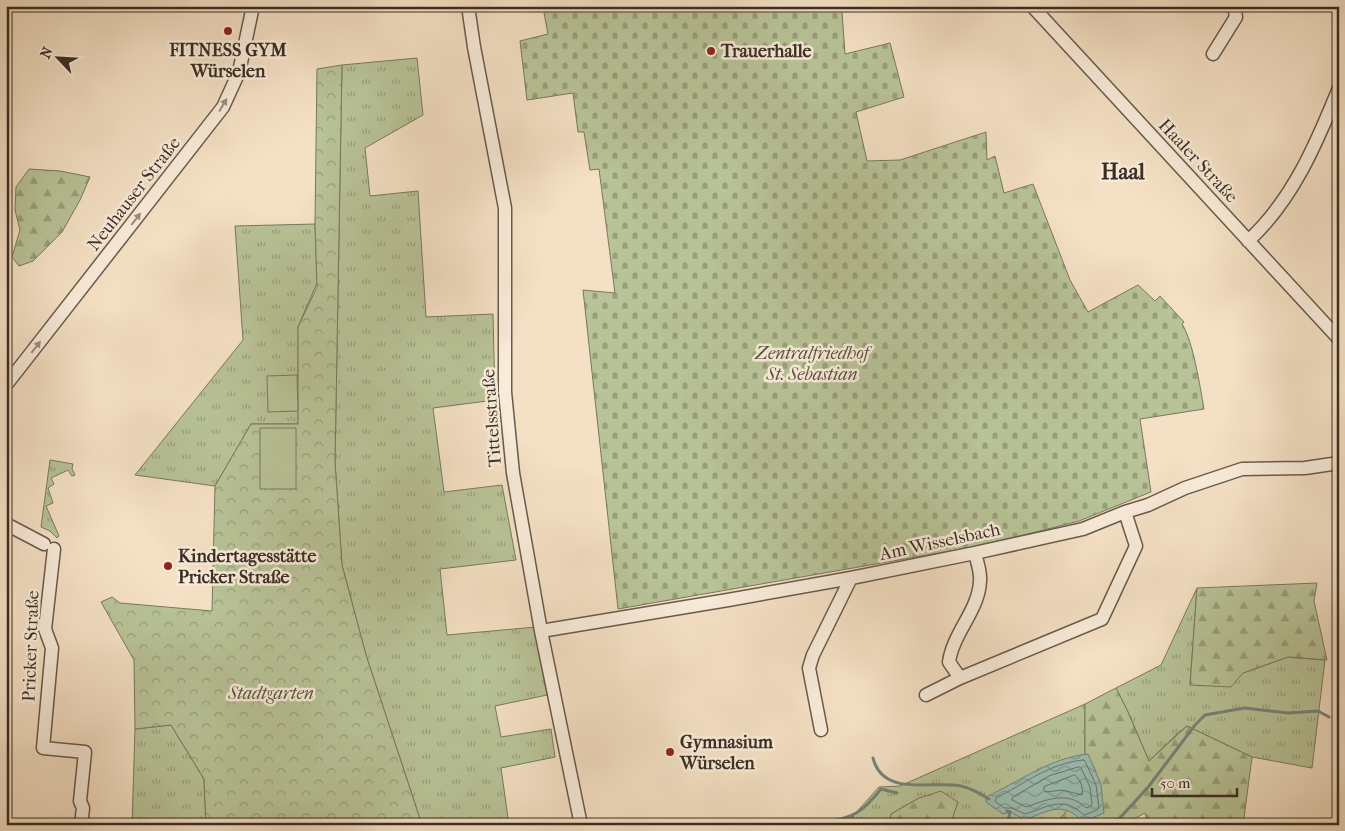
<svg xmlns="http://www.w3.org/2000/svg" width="1345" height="831" font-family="'IM FELL French Canon',serif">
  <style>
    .grass { fill: url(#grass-tufts); stroke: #79785e }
    .forest { fill: url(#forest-firs); stroke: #79785e }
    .cemetery { fill: url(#cemetery-stones); stroke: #79785e }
    .park { fill: url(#park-crowns); stroke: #79785e }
    .garden { fill: #b8c397; stroke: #79785e }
    .water { fill: url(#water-waves); stroke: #758479 }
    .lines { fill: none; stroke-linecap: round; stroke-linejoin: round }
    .shore { stroke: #6b766b; stroke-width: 1 }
    .stream { stroke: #758479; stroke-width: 3 }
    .street-casing { stroke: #685a4c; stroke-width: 15 }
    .street { stroke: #f8ebd9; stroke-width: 12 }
    .oneway { fill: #998c7e }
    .poi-dot { fill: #8f2418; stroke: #f8ebd9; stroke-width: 2 }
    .labels { text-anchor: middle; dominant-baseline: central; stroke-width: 5; stroke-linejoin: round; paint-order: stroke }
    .poi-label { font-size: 18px; font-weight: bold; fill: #3a2e24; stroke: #f8ebd9; text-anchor: start }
    .street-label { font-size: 18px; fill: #3a2e24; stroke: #f8ebd9 }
    .park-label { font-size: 18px; font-style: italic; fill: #5a5341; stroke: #f8ebd9 }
    .district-label { font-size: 22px; font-weight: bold; fill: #3a2e24; stroke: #f8ebd9 }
  </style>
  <defs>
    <pattern id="grass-tufts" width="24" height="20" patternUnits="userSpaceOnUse" patternTransform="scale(1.25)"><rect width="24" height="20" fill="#b8c397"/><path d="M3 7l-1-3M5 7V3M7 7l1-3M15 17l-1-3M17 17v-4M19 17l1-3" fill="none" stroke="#979f7b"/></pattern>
    <pattern id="forest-firs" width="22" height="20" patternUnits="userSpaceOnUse" patternTransform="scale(1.25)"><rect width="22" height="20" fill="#b8c397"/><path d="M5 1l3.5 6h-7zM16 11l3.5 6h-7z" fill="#979f7b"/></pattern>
    <pattern id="cemetery-stones" width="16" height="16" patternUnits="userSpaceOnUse" patternTransform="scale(1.25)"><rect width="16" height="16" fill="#b8c397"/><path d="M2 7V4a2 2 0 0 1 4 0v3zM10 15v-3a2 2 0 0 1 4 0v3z" fill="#979f7b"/></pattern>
    <pattern id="park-crowns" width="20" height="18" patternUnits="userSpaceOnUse" patternTransform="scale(1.25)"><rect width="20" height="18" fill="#b8c397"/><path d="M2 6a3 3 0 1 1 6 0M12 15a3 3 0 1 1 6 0" fill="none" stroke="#979f7b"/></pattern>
    <pattern id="water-waves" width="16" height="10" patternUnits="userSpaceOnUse" patternTransform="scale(1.25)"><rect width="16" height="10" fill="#9cbdb2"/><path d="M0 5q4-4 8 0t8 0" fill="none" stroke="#809a91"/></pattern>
  </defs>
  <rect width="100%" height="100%" fill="#f4e0c4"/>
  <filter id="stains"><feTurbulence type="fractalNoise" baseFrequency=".004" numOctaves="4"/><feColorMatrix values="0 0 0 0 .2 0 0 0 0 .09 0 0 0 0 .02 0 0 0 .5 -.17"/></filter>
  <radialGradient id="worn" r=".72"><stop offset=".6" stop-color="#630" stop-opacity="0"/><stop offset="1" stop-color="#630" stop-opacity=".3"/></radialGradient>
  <path class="grass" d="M417 58 423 115 365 148 370 196 418 191 426 317 493 314 495 400 433 408 444 492 502 485 516 560 440 569 447 635 536 627 547 695 495 706 501 737 551 729 555 757 501 768 509 825H422L366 655 342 565 335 462 342 65Z
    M315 224 317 283 298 327V424H251L215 486 135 475 243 340 235 226Z
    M50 460 73 464 72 469 75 475 72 476 68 470 51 478 54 484 48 488 53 503 46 506 59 536 57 538 50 531 41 527Z
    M1197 588 1190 685 1243 673 1288 657 1325 660 1312 768 1252 757 1187 726 1178 733 1149 761 1128 712 1116 688 1161 665Z
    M1085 704V757L1088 782 1062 817 1050 825H950L958 802 919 798 891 814 889 825H845L879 787 900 786Z
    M171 725 204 779 206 825H132L135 729Z"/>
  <path class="forest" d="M29 169 60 171 90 177 80 200 62 232 33 261 19 266 12 257 20 230 15 210 16 187Z
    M1317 583 1314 601 1327 660 1288 657 1243 673 1231 687 1190 685 1197 588Z
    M1116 688 1128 712 1149 761 1187 726 1252 757 1243 825H1148L1145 813 1123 825H1050L1062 817 1088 782 1085 757V704Z
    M941 791 958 802 950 825H889L891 814 919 798Z
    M854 816 845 825H803Z"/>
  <path class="cemetery" d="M570 6H825L842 12 845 54 890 43 904 97 856 112 867 161 900 160 986 132 987 160 995 156 1004 193 1033 184 1070 280 1088 312 1138 285 1155 301 1160 296 1184 322 1182 324C1193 341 1200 386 1204 409L1140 419 1151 492 1079 521 1020 536 956 550 618 609 583 290 615 293 599 169 590 170 584 132H578L573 93 527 100 520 41 548 34 544 13Z"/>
  <path class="park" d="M342 65 335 462 342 565 366 655 422 825H206L204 779 171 725 135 729 134 660 101 602 112 597 120 603 212 611 215 486 251 424H298V327L317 287 315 224 317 69Z"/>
  <path class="garden" d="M297 375 298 411 268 412 267 376Z
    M260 428H296V489H260Z"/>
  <path class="water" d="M1088 754 1101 784 1104 813 1082 822C1065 800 1047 811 1025 820L1010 812 1003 814 986 802V797C1020 781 1050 758 1088 754Z"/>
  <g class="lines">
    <path class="shore" d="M1083 760 1085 761 1096 785 1099 808 1097 810 1084 815C1063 795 1048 807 1025 814L1012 808H1004L995 801 996 798C1024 784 1050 763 1083 760Z
      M1079 767 1081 768 1090 787 1092 804 1091 806 1086 808C1068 790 1046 800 1026 807L1012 800 1013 797 1049 776Z
      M1075 775C1080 779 1084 789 1082 795L1062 790 1046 792 1044 790V787Z"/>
    <path class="stream" d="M873 758C883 798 933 780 961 786 971 788 981 794 989 799
      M824 823C854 817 862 813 881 789L897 793
      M1007 825 1010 812 1007 811
      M1109 825 1113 820 1119 819 1149 786 1195 725 1205 715 1245 708 1288 713 1318 711 1329 717"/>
    <defs>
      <path id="street" d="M468 6 474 47 505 208V392L513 473 541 631 581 825
        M1032 6 1339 339
        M1213 54 1236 17 1234 6
        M1248 241C1293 200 1317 142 1339 88
        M6 385 223 107 239 72 253 6
        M6 524 44 544
        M54 549 45 629 52 648 43 748 85 752 80 801 83 808 81 825
        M541 631 728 600 851 578 975 553 1083 529 1125 512 1148 505 1185 488 1242 469 1305 468 1339 463
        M960 678 949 662C953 633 979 610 980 581 981 572 977 562 975 553
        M926 695 960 678 1102 619 1136 546 1125 512
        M821 730 809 668 813 655 851 578"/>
    </defs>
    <use href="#street" class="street-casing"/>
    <use href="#street" class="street"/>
  </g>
  <defs><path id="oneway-solid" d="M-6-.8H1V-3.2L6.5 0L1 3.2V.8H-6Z" transform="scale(1.25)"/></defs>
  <g class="oneway">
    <use href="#oneway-solid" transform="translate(223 105) rotate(-59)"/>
    <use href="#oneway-solid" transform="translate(136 219) rotate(-52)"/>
    <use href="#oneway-solid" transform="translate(36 347) rotate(-52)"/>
  </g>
  <g class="poi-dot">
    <circle cx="228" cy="31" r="5"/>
    <circle cx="711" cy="51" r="5"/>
    <circle cx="168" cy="566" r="5"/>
    <circle cx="670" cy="752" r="5"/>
  </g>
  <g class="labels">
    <g class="poi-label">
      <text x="228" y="50" text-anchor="middle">FITNESS GYM<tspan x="228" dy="21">Würselen</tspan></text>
      <text x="721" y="51">Trauerhalle</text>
      <text x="178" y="556">Kindertagesstätte<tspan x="178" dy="21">Pricker Straße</tspan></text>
      <text x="680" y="742">Gymnasium<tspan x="680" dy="21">Würselen</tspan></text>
    </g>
    <g class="street-label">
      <text transform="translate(1198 161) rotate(47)">Haaler Straße</text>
      <text transform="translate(134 194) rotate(-52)">Neuhauser Straße</text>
      <text transform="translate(492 418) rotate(-94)">Tittelsstraße</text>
      <text transform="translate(940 542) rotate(-12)">Am Wisselsbach</text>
      <text transform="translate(31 646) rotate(-88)">Pricker Straße</text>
    </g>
    <g class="park-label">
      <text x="812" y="353">Zentralfriedhof<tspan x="812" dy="21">St. Sebastian</tspan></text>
      <text x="271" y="693">Stadtgarten</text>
    </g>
    <g class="district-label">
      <text x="1123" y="172">Haal</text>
    </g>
  </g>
  <rect width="1345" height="831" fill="none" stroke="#f4e0c4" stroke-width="25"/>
  <rect x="8" y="8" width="1330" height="816" fill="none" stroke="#3a2e24" stroke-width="2.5"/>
  <rect x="12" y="12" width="1320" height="806" fill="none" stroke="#3a2e24"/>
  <g transform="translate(58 58) rotate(295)" stroke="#f8ebd9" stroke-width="4" paint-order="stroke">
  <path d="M0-4L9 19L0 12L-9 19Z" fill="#3a2e24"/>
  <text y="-8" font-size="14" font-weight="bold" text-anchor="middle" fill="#3a2e24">N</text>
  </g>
  <path d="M1152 788v8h85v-8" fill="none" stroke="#3a2e24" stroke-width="2.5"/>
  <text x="1160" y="788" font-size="15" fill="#3a2e24" stroke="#f8ebd9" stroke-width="4" paint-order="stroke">50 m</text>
  <rect width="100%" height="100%" filter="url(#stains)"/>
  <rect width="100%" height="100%" fill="url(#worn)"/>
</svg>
